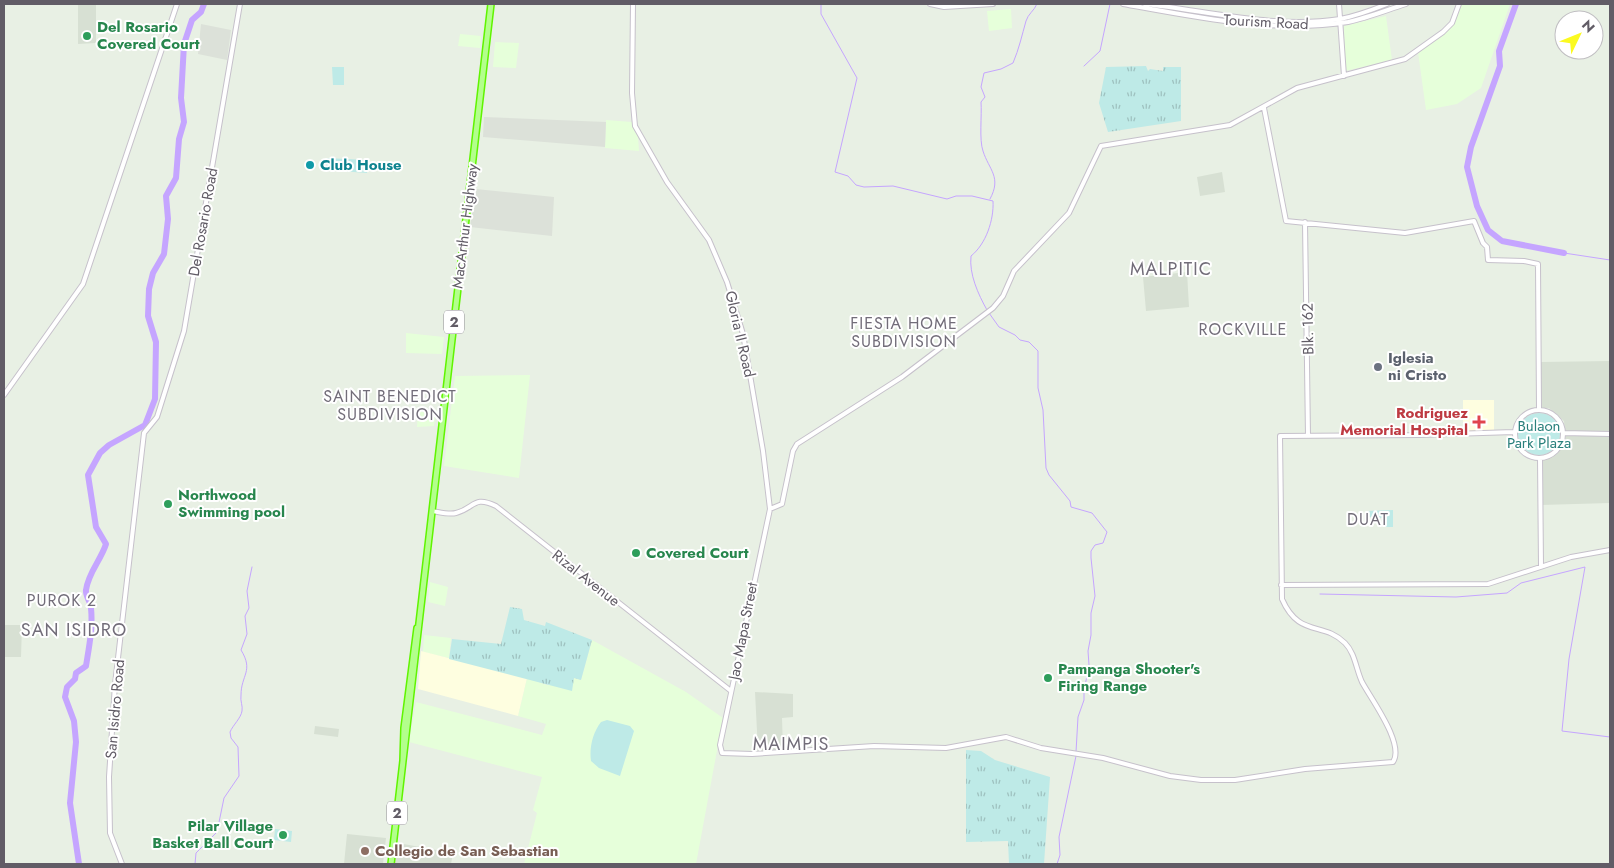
<svg xmlns="http://www.w3.org/2000/svg" width="1614" height="868" font-family="Jost,sans-serif">
  <style>
    .commercial { fill: #e6ffda }
    .industrial { fill: #dce1d9 }
    .education { fill: #d7e0d3 }
    .medical { fill: #fefee0 }
    .grass { fill: url(#grass-tufts) }
    .park { fill: #beeae7 }
    .lines { fill: none; stroke-linecap: round; stroke-linejoin: round }
    .stream { stroke: #c5a5ff; stroke-width: 1 }
    .river { stroke: #c5a5ff; stroke-width: 6 }
    .secondary-casing { stroke: #c6c1cb; stroke-width: 6 }
    .highway-casing { stroke: #60f400; stroke-width: 8 }
    .secondary { stroke: #fff; stroke-width: 4 }
    .highway { stroke: #b3ff8c; stroke-width: 5 }
    .leisure-dot { fill: #2e9e5b; stroke: #fff; stroke-width: 2 }
    .culture-dot { fill: #0f9aa8; stroke: #fff; stroke-width: 2 }
    .worship-dot { fill: #6b7280; stroke: #fff; stroke-width: 2 }
    .health-dot { fill: #e0444e; stroke: #fff; stroke-width: 2 }
    .education-dot { fill: #8d6e63; stroke: #fff; stroke-width: 2 }
    .labels { text-anchor: middle; dominant-baseline: central; stroke-width: 4; stroke-linejoin: round; paint-order: stroke }
    .shield { fill: #fff; stroke: #908d94; stroke-width: 1 }
    .shield-label { font-size: 14px; font-weight: bold; fill: #615c66 }
    .street-label { font-size: 15px; fill: #615c66; stroke: #fff }
    .leisure-label { font-size: 15px; font-weight: bold; fill: #27864d; stroke: #fff; text-anchor: start }
    .culture-label { font-size: 15px; font-weight: bold; fill: #0d838f; stroke: #fff; text-anchor: start }
    .worship-label { font-size: 15px; font-weight: bold; fill: #5b616d; stroke: #fff; text-anchor: start }
    .health-label { font-size: 15px; font-weight: bold; fill: #be3a42; stroke: #fff; text-anchor: end }
    .park-label { font-size: 15px; fill: #2a807c; stroke: #fff }
    .education-label { font-size: 15px; font-weight: bold; fill: #785e54; stroke: #fff; text-anchor: start }
    .neighbourhood-label { font-size: 16px; letter-spacing: 1px; fill: #726d79; stroke: #fff }
    .quarter-label { font-size: 18px; letter-spacing: 1px; fill: #726d79; stroke: #fff }
  </style>
  <defs>
    <pattern id="grass-tufts" width="24" height="20" patternUnits="userSpaceOnUse" patternTransform="scale(1.25)"><rect width="24" height="20" fill="#beeae7"/><path d="M3 7l-1-3M5 7V3M7 7l1-3M15 17l-1-3M17 17v-4M19 17l1-3" fill="none" stroke="#9ec1bf"/></pattern>
  </defs>
  <rect width="100%" height="100%" fill="#e8f0e4"/>
  <path class="commercial" d="M1460 4H1510L1481 88 1457 104 1426 110 1418 52 1452 25 1457 17Z
    M1011 9 1012 28 989 31 987 11Z
    M1386 16 1392 60 1345 71 1344 26Z
    M460 34 481 36 480 48 458 46Z
    M495 42 519 43 516 68 493 67Z
    M606 120 632 122 638 136 639 151 605 148Z
    M406 333 444 337 442 354 406 353Z
    M530 375 519 478 444 466 455 376Z
    M436 411 434 426 417 427 418 412Z
    M430 582 448 587 445 606 428 602Z
    M424 635 451 638 449 658 423 652Z
    M592 640 686 692 723 718 696 864H524L537 813 533 810 542 777 409 742 416 702 542 735 546 724 518 716 527 678 547 685 574 678 581 680Z"/>
  <path class="industrial" d="M201 24 231 30 227 60 198 54Z
    M484 117 606 122 605 147 483 137Z
    M476 189 554 197 552 236 470 227Z"/>
  <path class="education" d="M78 4H96V43L78 44Z
    M1222 172 1225 192 1200 196 1197 177Z
    M1187 272 1189 307 1146 311 1143 277Z
    M1610 361V431L1565 432 1564 421 1549 408H1540L1541 362Z
    M1566 435H1610V503L1541 505V461L1555 454 1565 443Z
    M4 625H22L21 657H4Z
    M755 692 793 694V717L782 718 783 749 758 751Z
    M315 726 339 729 338 737 314 734Z
    M347 834 386 838 383 864H344Z
    M398 843 453 853 451 864H394Z"/>
  <path class="medical" d="M1463 400H1494V431L1463 432Z
    M421 651 527 678 518 716 418 689Z"/>
  <path class="grass" d="M1146 66 1148 71 1150 69 1163 71V67H1181V121L1108 132 1099 103 1106 67Z
    M510 607 522 609 524 620 545 626 546 622 592 640 581 680 574 678 572 691 449 659 452 639 501 644Z
    M966 750 981 751 995 760 1050 777 1044 864H1009L1008 841 966 842Z"/>
  <path class="park" d="M332 67H344V85H333Z
    M326 158 368 160 367 173 326 170Z
    M1518 434a21 21 0 1 1 42 0a21 21 0 1 1-42 0Z
    M1393 510V527H1384V518L1368 517V511Z
    M607 720 630 726 634 731 620 776 599 768 591 761C589 748 593 732 601 722Z
    M275 829 292 831 291 842 274 840Z"/>
  <g class="lines">
    <path class="stream" d="M821 4V14L857 78 835 172 848 176 856 185 864 187 893 186 947 199 956 196H972L993 201C994 220 986 244 971 256 969 274 978 294 987 310
      M1084 66 1100 51 1110 4
      M990 199C1002 177 989 170 983 151 979 140 982 115 981 102L985 97 981 87 984 73 1001 69 1013 63C1019 49 1022 35 1026 21 1028 14 1034 11 1037 4
      M1564 253 1610 260
      M989 313 999 327 1015 335 1020 340 1029 342 1038 351V388L1043 410 1046 468 1049 475 1070 501 1071 507 1092 513 1107 532 1103 543 1095 545 1091 551V558L1095 596 1091 613V635L1088 651 1089 665 1084 691V700L1078 717 1076 752
      M1320 594 1456 597 1507 593 1521 583 1585 567 1569 659 1562 731 1610 737
      M195 864 196 853 217 832 224 798 239 776 238 747 231 738 230 732C233 725 241 718 242 711 243 706 240 701 241 695 241 675 254 671 241 650L247 634 245 616 249 608 247 591 252 567
      M1057 864 1060 855 1059 837 1076 756"/>
    <path class="river" d="M1516 4 1499 51 1500 66 1471 147 1467 167 1477 206 1488 230 1502 241 1564 253
      M79 864 70 803 76 742 74 721 65 697 67 687 75 679 76 673 86 666C89 647 93 628 91 608 91 602 85 596 86 590 88 573 101 560 106 544L96 527 88 475 100 453 109 445 145 425 155 399 156 342 148 316 149 289 153 273 164 254 168 219 166 196 176 178 179 139 184 122 181 98 184 44 192 20 201 12 204 4"/>
    <defs>
      <path id="secondary" d="M633 4 632 93 635 126 667 182 709 240 727 282 743 334 763 451 770 509 720 745 722 753 752 754 874 746 946 748 1006 737 1041 748 1103 758 1170 776 1201 780H1235L1305 769 1393 762C1405 744 1371 699 1362 682 1356 669 1355 653 1345 643 1323 621 1299 638 1282 599L1280 436 1419 435 1514 432
        M930 4 944 7 993 4
        M1123 4C1195 17 1275 34 1348 22 1367 18 1387 10 1406 4
        M1145 4C1209 11 1275 29 1340 19 1356 16 1372 10 1387 4
        M1339 4 1344 76
        M1264 108 1286 221 1405 233 1474 221 1483 243 1487 247 1488 260 1524 261 1538 264 1539 410
        M1305 222 1308 436
        M4 395 83 284 177 4
        M1515 434a24 24 0 1 1 48 0a24 24 0 1 1-48 0Z
        M1563 433 1610 434
        M1540 458 1541 566
        M770 509 782 504 793 451 797 444 902 377 993 308 1003 296 1014 271 1069 213 1101 146 1230 125 1297 88 1405 59 1443 32 1452 23 1459 4
        M432 511C439 512 449 515 456 513 475 508 473 495 496 506L731 691
        M1281 585 1488 584 1571 557 1610 550
        M122 864 110 833 109 777 115 684 144 433 157 417 184 331 240 4"/>
      <path id="highway" d="M403 761 404 728 417 628
        M391 864 491 4"/>
    </defs>
    <use href="#secondary" class="secondary-casing"/>
    <use href="#highway" class="highway-casing"/>
    <use href="#secondary" class="secondary"/>
    <use href="#highway" class="highway"/>
  </g>
  <g class="leisure-dot">
    <circle cx="87" cy="36" r="5"/>
    <circle cx="168" cy="504" r="5"/>
    <circle cx="636" cy="553" r="5"/>
    <circle cx="1048" cy="678" r="5"/>
    <circle cx="283" cy="835" r="5"/>
  </g>
  <circle class="culture-dot" cx="310" cy="165" r="5"/>
  <circle class="worship-dot" cx="1378" cy="367" r="5"/>
  <path class="health-dot" d="M1476.5 414.5h5v5h5v5h-5v5h-5v-5h-5v-5h5z"/>
  <circle class="education-dot" cx="365" cy="851" r="5"/>
  <g class="labels">
    <g class="shield">
      <rect x="444" y="310.5" width="20" height="23" rx="4"/>
      <rect x="387" y="801.5" width="20" height="23" rx="4"/>
    </g>
    <g class="shield-label">
      <text x="454" y="322">2</text>
      <text x="397" y="813">2</text>
    </g>
    <g class="street-label">
      <text transform="translate(1266 22) rotate(3)">Tourism Road</text>
      <text transform="translate(203 222) rotate(-80)">Del Rosario Road</text>
      <text transform="translate(465 226) rotate(-83)">MacArthur Highway</text>
      <text transform="translate(1308 329) rotate(-91)">Blk. 162</text>
      <text transform="translate(740 334) rotate(77)">Gloria II Road</text>
      <text transform="translate(586 578) rotate(38)">Rizal Avenue</text>
      <text transform="translate(743 631) rotate(-79)">Jao Mapa Street</text>
      <text transform="translate(115 709) rotate(-85)">San Isidro Road</text>
    </g>
    <g class="leisure-label">
      <text x="97" y="27">Del Rosario<tspan x="97" dy="17">Covered Court</tspan></text>
      <text x="178" y="495">Northwood<tspan x="178" dy="17">Swimming pool</tspan></text>
      <text x="646" y="553">Covered Court</text>
      <text x="1058" y="669">Pampanga Shooter's<tspan x="1058" dy="17">Firing Range</tspan></text>
      <text x="273" y="826" text-anchor="end">Pilar Village<tspan x="273" dy="17">Basket Ball Court</tspan></text>
    </g>
    <g class="culture-label">
      <text x="320" y="165">Club House</text>
    </g>
    <g class="worship-label">
      <text x="1388" y="358">Iglesia<tspan x="1388" dy="17">ni Cristo</tspan></text>
    </g>
    <g class="health-label">
      <text x="1468" y="413">Rodriguez<tspan x="1468" dy="17">Memorial Hospital</tspan></text>
    </g>
    <g class="park-label">
      <text x="1539" y="426">Bulaon<tspan x="1539" dy="17">Park Plaza</tspan></text>
    </g>
    <g class="education-label">
      <text x="375" y="851">Collegio de San Sebastian</text>
    </g>
    <g class="neighbourhood-label">
      <text x="904" y="323">FIESTA HOME<tspan x="904" dy="18">SUBDIVISION</tspan></text>
      <text x="1243" y="329">ROCKVILLE</text>
      <text x="390" y="396">SAINT BENEDICT<tspan x="390" dy="18">SUBDIVISION</tspan></text>
      <text x="1368" y="519">DUAT</text>
      <text x="62" y="600">PUROK 2</text>
    </g>
    <g class="quarter-label">
      <text x="1171" y="269">MALPITIC</text>
      <text x="74" y="630">SAN ISIDRO</text>
      <text x="791" y="744">MAIMPIS</text>
    </g>
  </g>
  <rect width="1614" height="868" fill="none" stroke="#615c66" stroke-width="10"/>
  <g transform="translate(1579 35) rotate(47)"><circle r="24" fill="#ffffff" stroke="#c0bec2"/>
  <path d="M0-4L9 19L0 12L-9 19Z" fill="#fbfa20"/>
  <text y="-8" font-size="14" font-weight="bold" text-anchor="middle" fill="#615c66">N</text>
  </g>
</svg>
